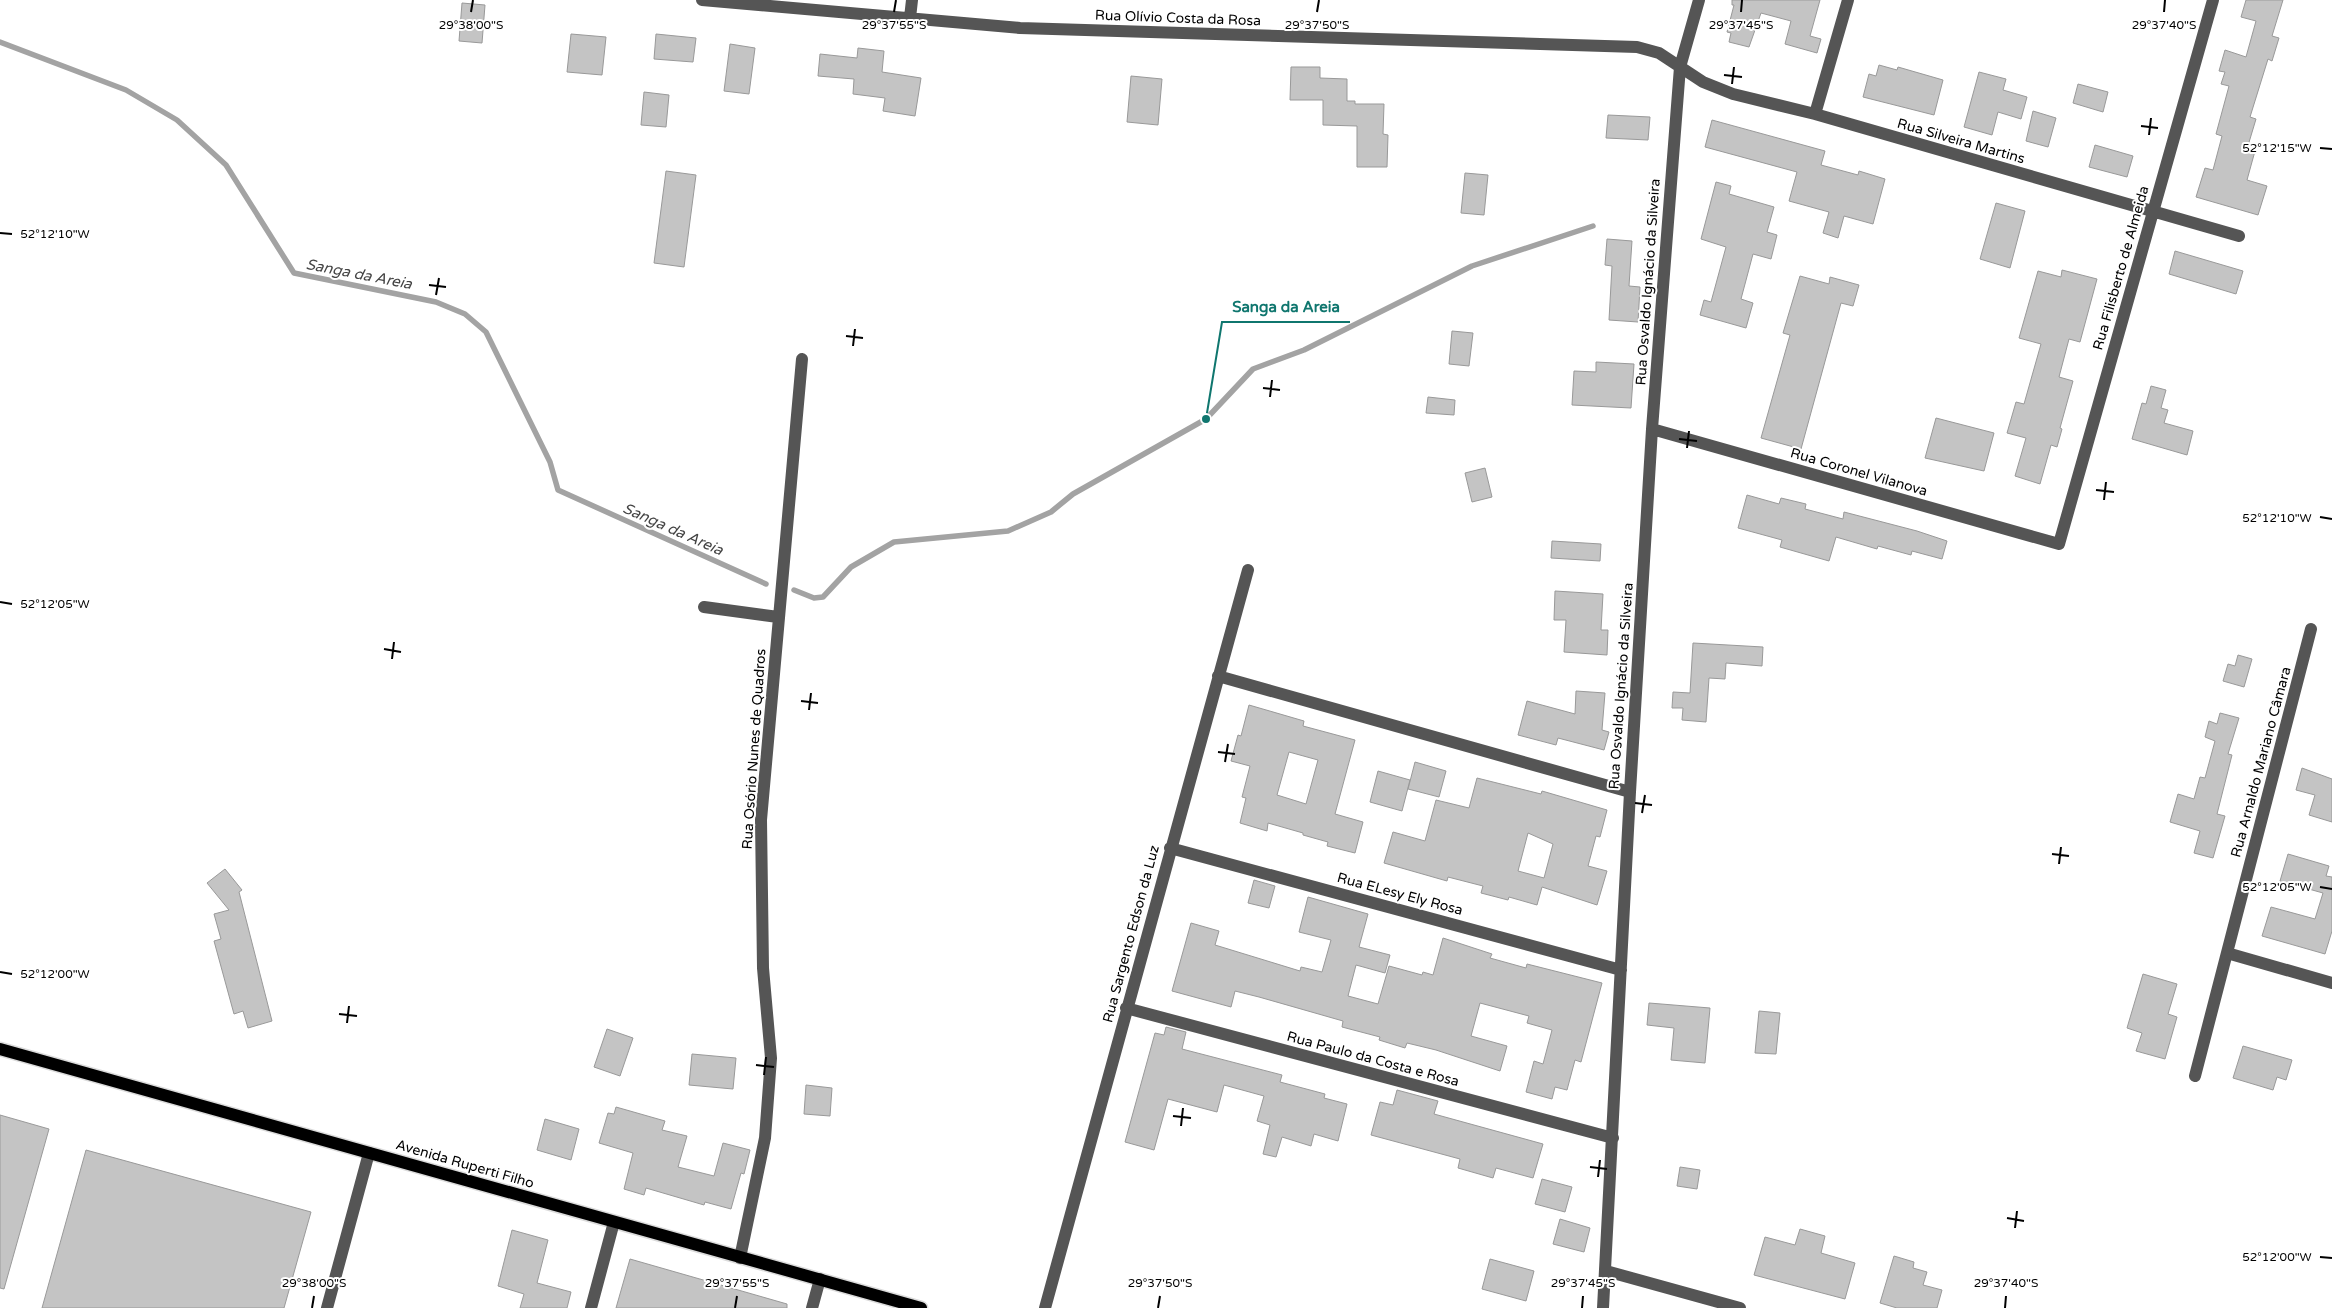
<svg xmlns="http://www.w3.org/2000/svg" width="2332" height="1308" font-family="'Varela Round',sans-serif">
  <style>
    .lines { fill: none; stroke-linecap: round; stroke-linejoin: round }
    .stream { stroke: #a3a3a3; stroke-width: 5.5 }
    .building { fill: #c4c4c4; stroke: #999; fill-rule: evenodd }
    .major-casing { stroke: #dbdbdb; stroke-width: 15 }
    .minor { stroke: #555; stroke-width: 12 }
    .major { stroke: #000; stroke-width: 12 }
    .ticks { fill: none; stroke: #000; stroke-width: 2 }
    .labels { text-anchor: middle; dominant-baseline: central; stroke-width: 4; stroke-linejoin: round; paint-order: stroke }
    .street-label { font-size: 14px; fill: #000; stroke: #fff }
    .water-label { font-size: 15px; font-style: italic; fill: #444; stroke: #fff }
    .ticks-label { font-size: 12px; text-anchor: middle; fill: #000; stroke: #fff; stroke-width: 4; stroke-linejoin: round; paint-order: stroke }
    .leader { fill: none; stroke: #0f766e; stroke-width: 2 }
    .callout-dot { fill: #0f766e; stroke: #fff; stroke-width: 2 }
    .callout-label { font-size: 15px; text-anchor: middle; font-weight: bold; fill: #0f766e; stroke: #fff; stroke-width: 4; stroke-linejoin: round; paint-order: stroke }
  </style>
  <rect width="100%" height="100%" fill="#fff"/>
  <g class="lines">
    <path class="stream" d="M0 42 126 90 177 120 226 165 294 273 436 302 465 314 486 332 550 462 558 490 766 584
      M794 590 814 598 823 597 851 567 894 542 1008 531 1051 512 1073 494 1206 419 1253 369 1304 350 1472 266 1593 226"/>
  </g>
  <path class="building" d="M1732 0H1820L1810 36 1821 39 1817 53 1785 44 1791 21 1761 13 1749 47 1729 42 1731 33 1727 32 1734 5H1732Z
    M2246 0H2283L2272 36 2279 38 2272 61 2268 59 2250 117 2256 119 2247 149 2255 151 2247 180 2267 186 2258 215 2196 197 2205 168 2213 170 2222 136 2216 134 2229 86 2221 84 2225 72 2219 71 2225 50 2246 57 2256 21 2241 17Z
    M462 3 485 5 482 43 459 41Z
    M571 34 606 37 602 75 567 72Z
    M656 34 696 38 693 62 654 59Z
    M730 44 755 48 749 94 724 91Z
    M858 48 884 51 882 72 921 78 915 116 883 111 885 98 853 94 854 79 818 76 820 54 857 58Z
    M1879 65 1897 70 1898 67 1943 80 1934 115 1863 97 1869 74 1876 76Z
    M1291 67H1320V78L1347 79V101H1355V104H1384L1383 134 1388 135 1387 167H1357V126L1323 125V100H1290Z
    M1979 72 2006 79 2003 90 2027 97 2021 119 1998 112 1992 135 1964 127Z
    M1131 76 1162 79 1158 125 1127 122Z
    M2078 84 2108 92 2103 112 2073 103Z
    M644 92 669 95 666 127 641 125Z
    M2033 111 2056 118 2048 147 2026 141Z
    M1608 115 1650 117 1648 140 1606 138Z
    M1712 120 1825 151 1821 165 1858 175 1859 171 1885 179 1873 224 1844 216 1838 238 1823 233 1829 212 1789 201 1797 172 1705 147Z
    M2095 145 2133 156 2127 177 2089 167Z
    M666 171 696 175 684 267 654 263Z
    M1465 173 1488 175 1484 215 1461 213Z
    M1716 182 1731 186 1729 194 1774 207 1767 232 1777 235 1771 259 1753 254 1741 299 1753 303 1746 328 1700 315 1704 300 1711 302 1726 247 1701 239Z
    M1996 203 2025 211 2010 268 1980 259Z
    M1607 239 1632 241 1629 286 1640 287 1638 322 1609 320 1612 266 1605 265Z
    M2175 251 2243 271 2236 294 2169 274Z
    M2062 270 2097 279 2080 342 2069 339 2059 377 2073 381 2060 428 2062 429 2057 447 2051 445 2040 484 2015 476 2026 438 2007 433 2016 402 2024 404 2041 344 2019 338 2038 271 2061 277Z
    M1800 276 1829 284 1830 277 1859 285 1853 306 1841 303 1801 449 1761 438 1790 335 1783 333Z
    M1452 331 1473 333 1469 366 1449 364Z
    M1596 362 1634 364 1631 408 1572 405 1574 371 1596 372Z
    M2151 386 2166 390 2161 408 2168 410 2164 423 2193 431 2187 455 2132 439 2142 403 2146 404Z
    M1428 397 1455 400 1454 415 1426 413Z
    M1936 418 1994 433 1984 471 1925 458Z
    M1485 468 1492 497 1472 502 1465 473Z
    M1747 495 1779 504 1781 498 1806 504 1805 509 1843 519 1844 512 1917 531 1947 541 1942 559 1912 551 1911 555 1878 546 1877 549 1836 537 1829 561 1780 547 1782 540 1738 528Z
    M1552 541 1601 544 1600 561 1551 558Z
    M1555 591 1603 594 1601 630H1608L1607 655 1564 652 1566 620H1554Z
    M1693 643 1763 647 1762 666 1726 663 1725 679 1709 678 1706 722 1682 720 1683 708H1672L1673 692 1690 693Z
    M2238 655 2252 659 2244 687 2223 681 2228 664 2235 666Z
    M1576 691 1605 693 1602 730 1609 732 1604 750 1558 738 1556 745 1518 735 1527 701 1575 714Z
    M1249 705 1304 721 1303 726 1355 740 1335 814 1363 822 1355 853 1327 846 1328 842 1303 835V833L1268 823 1267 831 1240 823 1246 798 1242 797 1250 766 1231 761 1238 735 1241 736ZM1289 752 1318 760 1306 804 1277 795Z
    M2220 713 2239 718 2228 754 2232 755 2217 814 2225 816 2213 858 2194 853 2200 831 2170 822 2178 794 2194 799 2200 777 2205 778 2215 741 2205 737 2209 721 2217 724Z
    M1415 762 1446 771 1439 797 1408 789Z
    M2302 768 2332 779V822L2309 815 2315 795 2296 790Z
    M1378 771 1410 780 1402 811 1370 802Z
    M1477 778 1541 794 1542 791 1607 810 1600 837 1596 836 1588 866 1607 871 1597 905 1542 887 1537 905 1509 897 1508 900 1481 893 1483 886 1448 877 1447 881 1384 863 1393 832 1425 841 1436 800 1469 808ZM1528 833 1553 844 1544 878 1518 871Z
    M2288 854 2329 866 2326 876 2332 877V931L2325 954 2262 936 2271 907 2315 919 2323 893 2280 881Z
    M225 869 242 890 239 892 272 1021 248 1028 243 1011 234 1014 214 941 221 939 214 914 229 910 207 883Z
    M1254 880 1275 886 1269 908 1248 903Z
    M1308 897 1368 914 1359 947 1390 955 1385 973 1356 965 1348 996 1378 1004 1389 966 1422 975 1423 972 1433 975 1443 938 1492 954 1490 958 1526 968 1527 964 1602 983 1581 1062 1575 1060 1567 1090 1555 1087 1552 1099 1526 1092 1534 1061 1543 1064 1552 1030 1527 1023 1529 1016 1480 1003 1471 1036 1507 1046 1500 1071 1436 1050 1407 1043 1405 1048 1379 1040 1380 1037 1342 1027 1343 1021 1259 997 1235 991 1231 1007 1172 991 1191 923 1219 931 1215 945 1300 971 1301 967 1322 972 1331 940 1299 932Z
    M2143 974 2177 984 2168 1014 2177 1017 2165 1059 2136 1051 2142 1033 2127 1028Z
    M1649 1003 1710 1008 1705 1063 1671 1060 1674 1028 1647 1025Z
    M1759 1011 1780 1013 1776 1054 1755 1053Z
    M1166 1027 1186 1032 1182 1049 1282 1075 1280 1082 1325 1094 1324 1098 1347 1104 1338 1141 1314 1134 1311 1146 1282 1137 1276 1157 1263 1154 1270 1125 1257 1121 1264 1096 1224 1085 1217 1112 1168 1099 1154 1150 1125 1142 1155 1033 1164 1035Z
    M607 1029 633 1038 620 1076 594 1067Z
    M2243 1046 2292 1060 2286 1080 2277 1077 2273 1090 2233 1078Z
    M692 1054 736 1058 733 1089 689 1085Z
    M806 1085 832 1088 830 1116 804 1114Z
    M1397 1090 1438 1101 1434 1114 1543 1144 1533 1178 1496 1168 1493 1178 1458 1168 1460 1159 1371 1135 1380 1102 1393 1105Z
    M616 1107 665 1121 662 1130 687 1136 678 1167 714 1176 723 1143 750 1150 744 1174 741 1173 731 1209 705 1202 704 1205 646 1188 644 1195 624 1189 633 1153 599 1143 608 1113 614 1114Z
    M0 1115 49 1129 4 1289 0 1288Z
    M545 1119 579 1129 571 1160 537 1150Z
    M86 1150 311 1212 284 1308H42Z
    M1680 1167 1700 1170 1697 1189 1677 1186Z
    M1542 1179 1572 1187 1565 1212 1535 1204Z
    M1560 1219 1590 1228 1584 1252 1553 1244Z
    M1800 1229 1825 1236 1821 1253 1855 1263 1845 1299 1754 1275 1765 1237 1795 1245Z
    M512 1230 548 1240 537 1283 571 1292 567 1308H520L524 1294 498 1286Z
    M1894 1256 1914 1262 1913 1268 1927 1272 1923 1285 1942 1290 1937 1308H1897L1880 1303Z
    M630 1259 787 1304V1308H616Z
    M1490 1259 1534 1271 1526 1301 1482 1289Z"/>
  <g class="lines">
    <defs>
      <path id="major" d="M0 1049 921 1308"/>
    </defs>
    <use href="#major" class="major-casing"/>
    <path class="minor" d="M702 0 1020 28 1637 47 1659 53 1703 82 1733 94 1815 114 2239 236
      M910 18 912 0
      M1815 114 1848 0
      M1652 429 2059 544 2213 0
      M704 607 778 617
      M1218 676 1630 792
      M1170 848 1621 970
      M2227 953 2332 983
      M1126 1008 1613 1138
      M2195 1076 2311 629
      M740 1258 765 1138 771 1058 763 968 761 820 802 359
      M1606 1271 1740 1308
      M327 1308 369 1153
      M591 1308 614 1222
      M812 1308 820 1279
      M1045 1308 1248 570
      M1603 1308 1630 792 1652 429 1680 67 1699 0"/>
    <use href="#major" class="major"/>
  </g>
  <path class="ticks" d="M471 12 473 0M894 12 896 0M1317 12 1319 0M1741 12 1742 0M2164 12 2165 0M1724 75 1742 77M1732 84 1734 67M2141 126 2158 128M2149 135 2151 118M2320 148 2332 149M0 233 12 234M429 285 446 287M436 295 439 278M846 336 863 338M853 346 855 329M1263 388 1280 390M1270 397 1272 380M1679 439 1697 441M1687 448 1689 431M2096 490 2114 492M2104 500 2106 482M2320 517 2332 519M0 602 12 604M384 649 401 652M392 659 394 642M801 701 818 703M809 710 811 693M1218 752 1235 754M1225 762 1228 744M1635 803 1652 805M1642 813 1645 795M2052 854 2069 856M2059 864 2061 847M2320 887 2332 889M0 972 12 974M339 1014 357 1016M347 1023 349 1006M756 1065 774 1067M764 1075 766 1057M1173 1116 1191 1118M1181 1126 1183 1108M1590 1167 1607 1169M1598 1177 1600 1160M2007 1218 2024 1221M2015 1228 2017 1211M2320 1257 2332 1258M312 1308 314 1296M735 1308 737 1296M1158 1308 1160 1296M1582 1308 1583 1296M2005 1308 2006 1296"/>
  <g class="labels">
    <g class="street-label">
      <text transform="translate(1178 18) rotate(2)">Rua Olívio Costa da Rosa</text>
      <text transform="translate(1961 141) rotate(16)">Rua Silveira Martins</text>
      <text transform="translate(2121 268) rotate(-74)">Rua Filisberto de Almeida</text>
      <text transform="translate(1648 282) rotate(-86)">Rua Osvaldo Ignácio da Silveira</text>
      <text transform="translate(1859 472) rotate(16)">Rua Coronel Vilanova</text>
      <text transform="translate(1621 686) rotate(-86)">Rua Osvaldo Ignácio da Silveira</text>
      <text transform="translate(754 749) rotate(-86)">Rua Osório Nunes de Quadros</text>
      <text transform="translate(2261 762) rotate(-75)">Rua Arnaldo Mariano Câmara</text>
      <text transform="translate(1400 894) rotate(15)">Rua ELesy Ely Rosa</text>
      <text transform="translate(1131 934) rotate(-75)">Rua Sargento Edson da Luz</text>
      <text transform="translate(1373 1059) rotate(15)">Rua Paulo da Costa e Rosa</text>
      <text transform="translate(465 1164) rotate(16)">Avenida Ruperti Filho</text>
    </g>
    <g class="water-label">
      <text transform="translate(359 274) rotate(11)">Sanga da Areia</text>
      <text transform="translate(673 529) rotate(24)">Sanga da Areia</text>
    </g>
  </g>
  <g class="ticks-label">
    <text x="471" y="29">29°38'00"S</text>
    <text x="894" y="29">29°37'55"S</text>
    <text x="1317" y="29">29°37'50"S</text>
    <text x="1741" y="29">29°37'45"S</text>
    <text x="2164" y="29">29°37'40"S</text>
    <text x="2277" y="152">52°12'15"W</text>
    <text x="55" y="238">52°12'10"W</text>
    <text x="2277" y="522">52°12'10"W</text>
    <text x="55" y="608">52°12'05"W</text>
    <text x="2277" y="891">52°12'05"W</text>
    <text x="55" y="978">52°12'00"W</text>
    <text x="2277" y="1261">52°12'00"W</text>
    <text x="314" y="1287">29°38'00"S</text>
    <text x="737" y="1287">29°37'55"S</text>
    <text x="1160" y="1287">29°37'50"S</text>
    <text x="1583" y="1287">29°37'45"S</text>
    <text x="2006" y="1287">29°37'40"S</text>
  </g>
  <path class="leader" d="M1206 419L1222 322H1350"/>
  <circle class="callout-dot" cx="1206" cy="419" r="5"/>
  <g class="callout-label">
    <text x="1286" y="312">Sanga da Areia</text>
  </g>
</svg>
